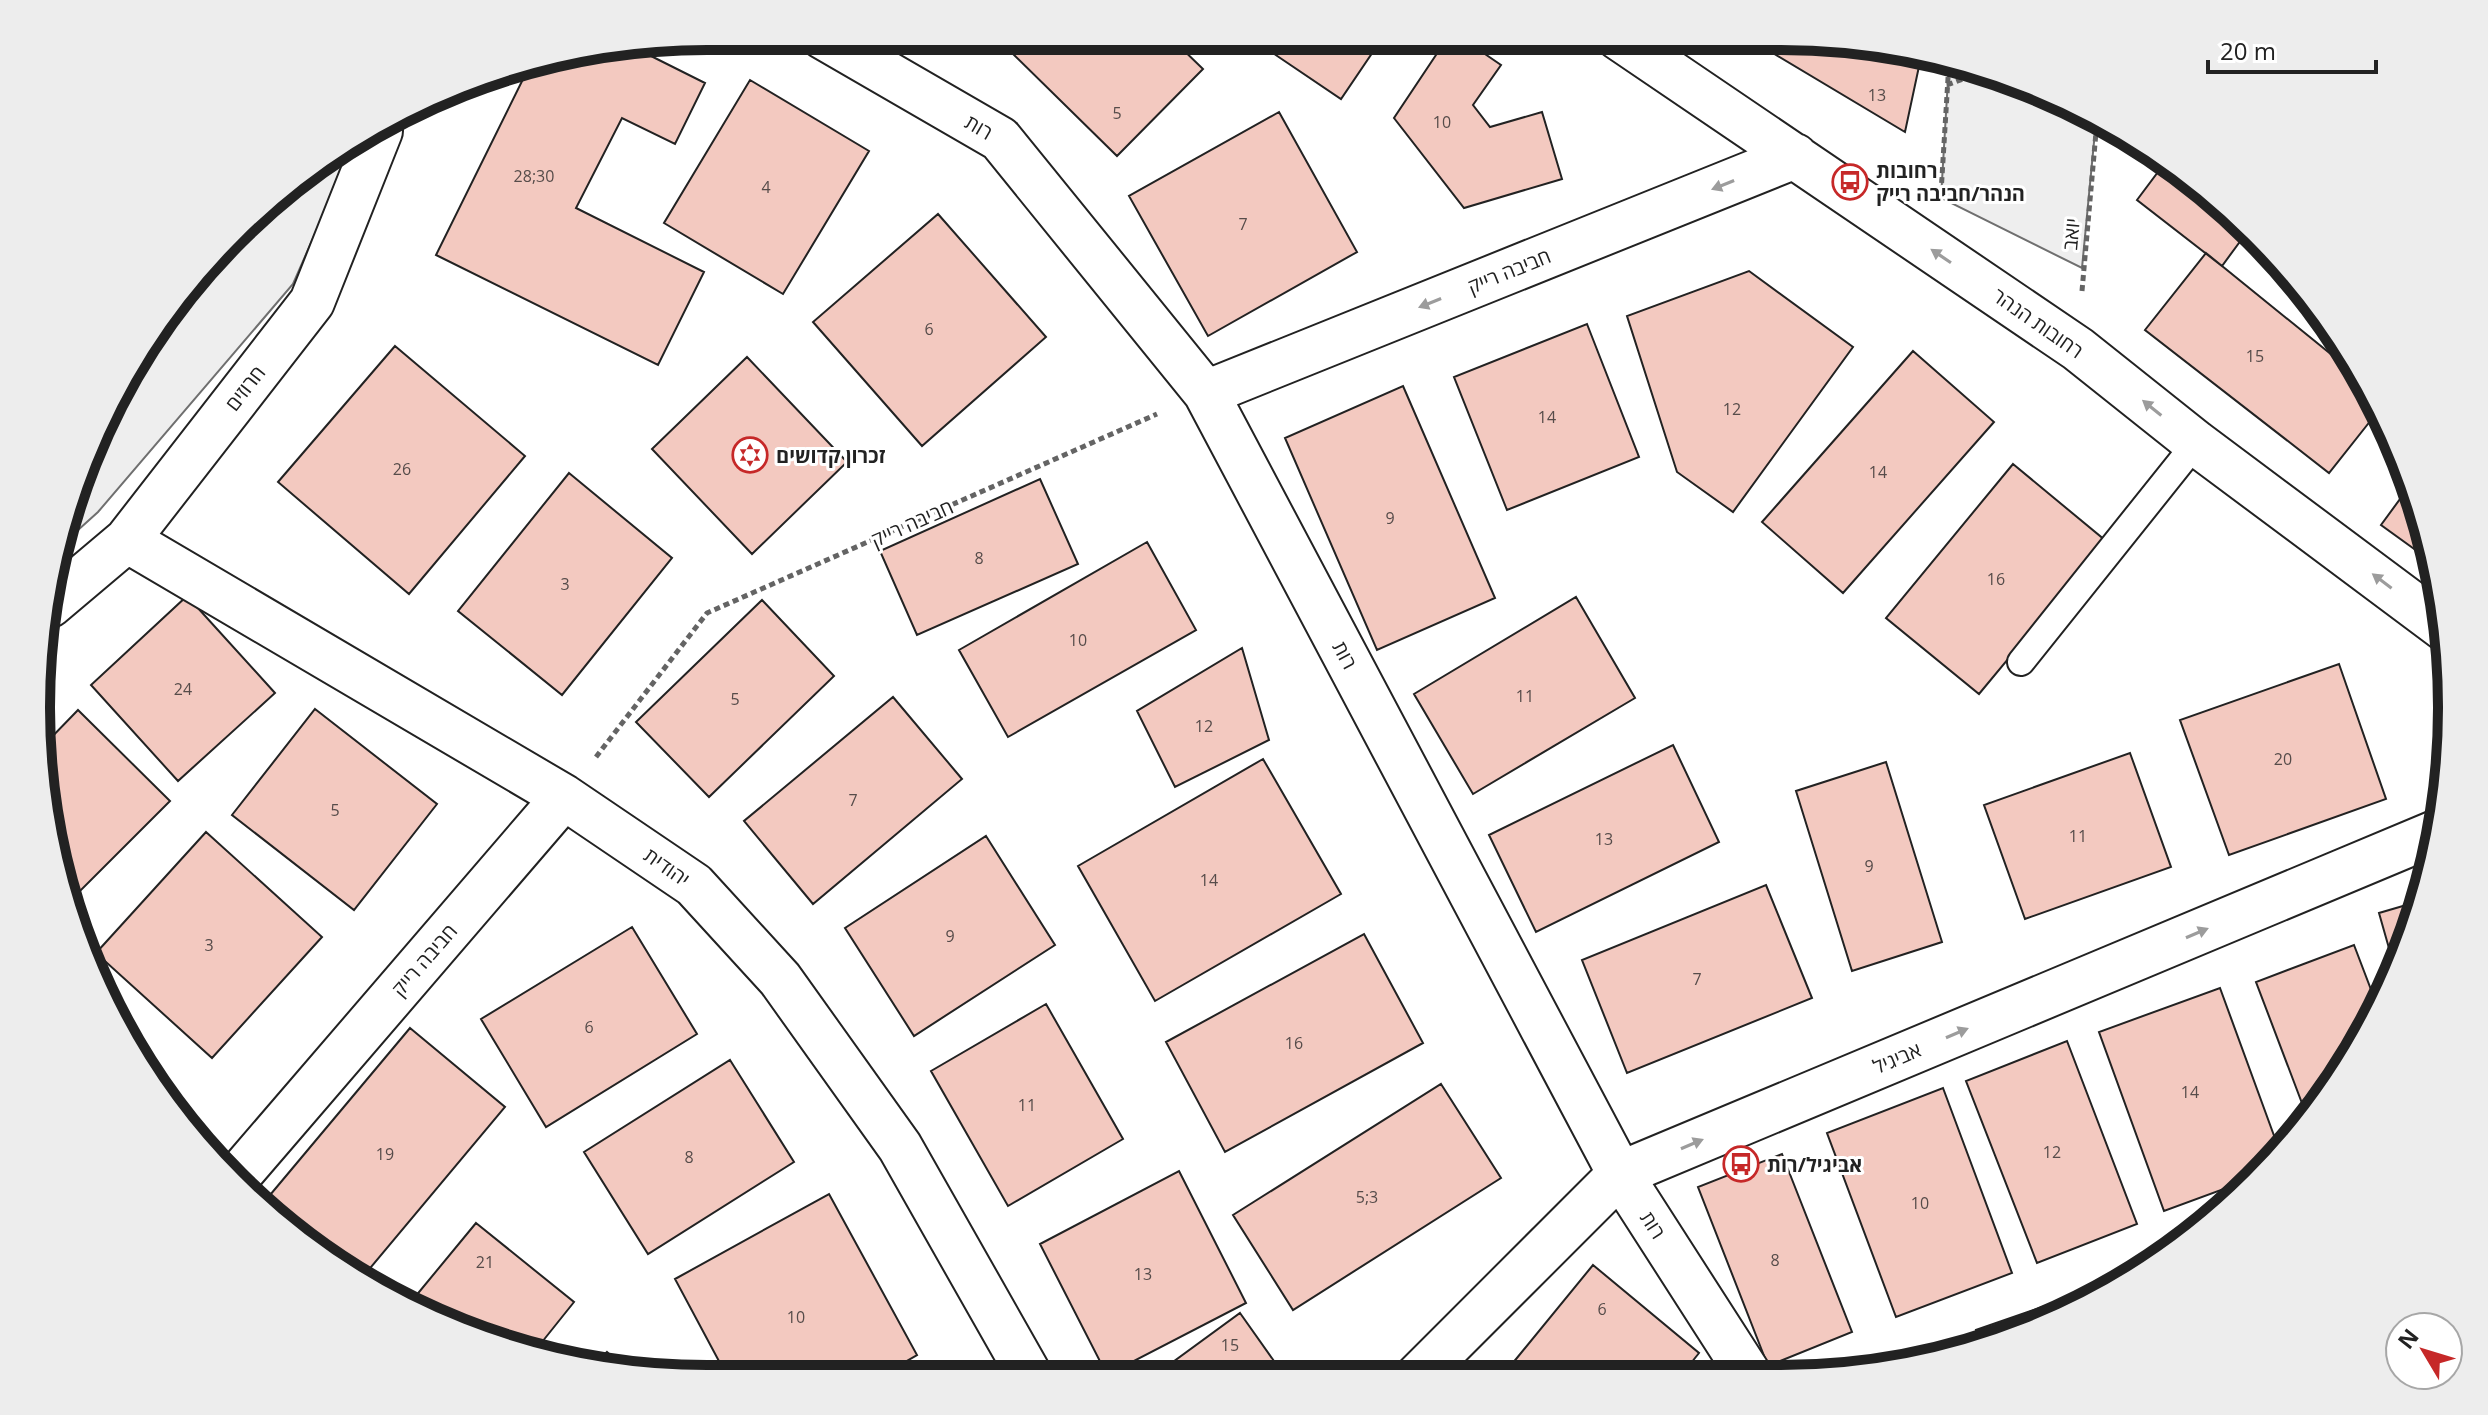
<svg xmlns="http://www.w3.org/2000/svg" width="2488" height="1415" font-family="'Open Sans',Heebo,sans-serif">
  <style>
    .green { fill: #eee; stroke: #6f6f6f; stroke-width: 2 }
    .building { fill: #f3c9c0; stroke: #222; stroke-width: 2 }
    .lines { fill: none; stroke-linecap: round; stroke-linejoin: round }
    .lane-casing { stroke: #222; stroke-width: 30 }
    .street-casing { stroke: #222; stroke-width: 48 }
    .path { stroke: #646464; stroke-width: 5; stroke-dasharray: 6 4; stroke-linecap: butt }
    .lane { stroke: #fff; stroke-width: 26 }
    .street { stroke: #fff; stroke-width: 44 }
    .oneway { fill: #9c9c9c }
    .labels { text-anchor: middle; dominant-baseline: central; stroke-width: 6; stroke-linejoin: round; paint-order: stroke }
    .number-label { font-size: 16px; fill: #564c4a }
    .street-label { font-size: 20px; fill: #222; stroke: #fff }
    .poi-label { font-size: 20px; font-weight: bold; fill: #222; stroke: #fff; text-anchor: start }
    .rim { fill: none; stroke: #222; stroke-width: 10 }
  </style>
  <rect width="100%" height="100%" fill="#fff"/>
  <path class="green" d="M1949 62 1997 72 2096 121 2082 268 1941 198Z
    M354 145 293 284 98 512 57 549 59 533 149 334 299 174Z"/>
  <path class="building" d="M1026 36 1170 37 1203 69 1117 156 1011 52Z
    M1249 37H1383L1341 99Z
    M1448 37H1460L1501 65 1473 105 1490 127 1542 112 1562 179 1464 208 1394 118Z
    M1746 37H1825L1921 57 1905 132Z
    M635 48 705 83 675 144 622 118 576 208 704 272 658 365 436 255 530 65Z
    M750 80 869 151 783 294 664 223Z
    M1279 112 1357 252 1208 336 1129 196Z
    M2167 160 2250 228 2222 266 2137 200Z
    M938 214 1046 337 922 446 813 322Z
    M2206 253 2364 381 2379 410 2329 473 2145 330Z
    M1749 271 1853 347 1733 512 1677 472 1627 316Z
    M1587 324 1639 457 1507 510 1454 377Z
    M395 346 525 456 409 594 278 482Z
    M1913 351 1994 422 1843 593 1762 522Z
    M747 357 847 462 752 554 652 449Z
    M1403 386 1495 598 1377 650 1285 438Z
    M2013 464 2106 541 1979 694 1886 618Z
    M569 473 672 558 562 695 458 611Z
    M1040 479 1078 564 917 635 880 551Z
    M2411 484 2435 564 2381 525Z
    M1147 542 1196 630 1008 737 959 650Z
    M187 596 275 693 178 781 91 685Z
    M1576 597 1635 698 1473 794 1414 694Z
    M762 600 834 676 709 797 636 722Z
    M1242 648 1269 740 1175 787 1137 711Z
    M2339 664 2386 799 2229 855 2180 720Z
    M893 697 962 779 813 904 744 821Z
    M315 709 437 804 354 910 232 815Z
    M78 710 170 801 68 903 42 747Z
    M1673 745 1719 842 1536 932 1489 835Z
    M2130 753 2171 867 2025 919 1984 805Z
    M1263 759 1341 894 1155 1001 1078 866Z
    M1886 762 1942 942 1852 971 1796 791Z
    M206 832 322 937 212 1058 96 953Z
    M986 836 1055 945 914 1036 845 928Z
    M1766 885 1812 998 1627 1073 1582 960Z
    M2420 901 2401 964 2396 973 2379 913Z
    M632 927 697 1034 546 1127 481 1019Z
    M1364 934 1423 1043 1225 1152 1166 1042Z
    M2354 945 2378 1008 2339 1080 2308 1119 2256 982Z
    M2220 988 2280 1152 2262 1175 2164 1211 2099 1032Z
    M1046 1004 1123 1139 1008 1206 931 1071Z
    M410 1028 505 1107 361 1279 335 1266 265 1201Z
    M2067 1041 2137 1224 2037 1263 1966 1081Z
    M730 1060 794 1162 648 1254 584 1152Z
    M1441 1084 1501 1178 1293 1310 1233 1215Z
    M1943 1088 2012 1273 1896 1317 1827 1133Z
    M1782 1154 1852 1332 1768 1366 1698 1187Z
    M1179 1171 1246 1303 1107 1375 1040 1244Z
    M829 1194 917 1355 877 1378H728L675 1279Z
    M476 1223 574 1302 534 1352 491 1343 410 1303Z
    M1593 1265 1699 1353 1679 1378H1528L1512 1364Z
    M2065 1299 2069 1311 1996 1344 1981 1346 1976 1330Z
    M1240 1313 1286 1378H1151Z
    M607 1352 627 1370 595 1364Z"/>
  <g class="lines">
    <defs>
      <path id="lane" d="M2021 662 2196 443"/>
      <path id="street" d="M822 36 1000 139 1206 393 1620 1174 1751 1378
        M1618 37 2078 349 2196 443 2444 628
        M1206 393 1795 156
        M127 540 564 797 694 885 780 979 900 1147 1031 1378
        M50 605 127 540 312 302 380 131
        M238 1176 564 797
        M1416 1378 1620 1174 2440 831"/>
    </defs>
    <use href="#lane" class="lane-casing"/>
    <use href="#street" class="street-casing"/>
    <path class="path" d="M1947 85 1987 70
      M1941 193 1949 62
      M2082 291 2097 121
      M596 757 707 613 1157 414"/>
    <use href="#lane" class="lane"/>
    <use href="#street" class="street"/>
  </g>
  <defs><path id="oneway-solid" d="M-6-.8H1V-3.2L6.5 0L1 3.2V.8H-6Z" transform="scale(2)"/></defs>
  <g class="oneway">
    <use href="#oneway-solid" transform="translate(1723 185) rotate(158)"/>
    <use href="#oneway-solid" transform="translate(1941 256) rotate(-146)"/>
    <use href="#oneway-solid" transform="translate(1430 303) rotate(158)"/>
    <use href="#oneway-solid" transform="translate(2152 408) rotate(-141)"/>
    <use href="#oneway-solid" transform="translate(2382 581) rotate(-143)"/>
    <use href="#oneway-solid" transform="translate(2197 933) rotate(-23)"/>
    <use href="#oneway-solid" transform="translate(1957 1033) rotate(-23)"/>
    <use href="#oneway-solid" transform="translate(1692 1144) rotate(-23)"/>
  </g>
  <defs>
    <symbol id="bus-ring" viewBox="-11 -11 22 22"><circle r="9.5" fill="#fff" stroke="#c62828" stroke-width="1.5"/><path d="M-5-6H5V4H4V6H2V4H-2V6H-4V4H-5ZM-3.5-4V0h7V-4ZM-3.5 1.2v1.5H-2V1.2ZM2 1.2v1.5H3.5V1.2Z" fill="#c62828"/></symbol>
    <symbol id="synagogue-ring" viewBox="-11 -11 22 22"><circle r="9.5" fill="#fff" stroke="#c62828" stroke-width="1.5"/><path d="M0-6.5L5.6 3.2H-5.6ZM0 6.5L5.6-3.2H-5.6Z" fill="#c62828"/></symbol>
  </defs>
  <g fill-rule="evenodd">
    <use href="#bus-ring" x="1830" y="162" width="40" height="40"/>
    <use href="#synagogue-ring" x="730" y="435" width="40" height="40"/>
    <use href="#bus-ring" x="1721" y="1144" width="40" height="40"/>
  </g>
  <g class="labels">
    <g class="number-label">
      <text x="1877" y="95">13</text>
      <text x="1117" y="113">5</text>
      <text x="1442" y="122">10</text>
      <text x="534" y="176">28;30</text>
      <text x="766" y="187">4</text>
      <text x="1243" y="224">7</text>
      <text x="929" y="329">6</text>
      <text x="2255" y="356">15</text>
      <text x="1732" y="409">12</text>
      <text x="1547" y="417">14</text>
      <text x="402" y="469">26</text>
      <text x="1878" y="472">14</text>
      <text x="1390" y="518">9</text>
      <text x="979" y="558">8</text>
      <text x="1996" y="579">16</text>
      <text x="565" y="584">3</text>
      <text x="1078" y="640">10</text>
      <text x="183" y="689">24</text>
      <text x="1525" y="696">11</text>
      <text x="735" y="699">5</text>
      <text x="1204" y="726">12</text>
      <text x="2283" y="759">20</text>
      <text x="853" y="800">7</text>
      <text x="335" y="810">5</text>
      <text x="2078" y="836">11</text>
      <text x="1604" y="839">13</text>
      <text x="1869" y="866">9</text>
      <text x="1209" y="880">14</text>
      <text x="950" y="936">9</text>
      <text x="209" y="945">3</text>
      <text x="1697" y="979">7</text>
      <text x="589" y="1027">6</text>
      <text x="1294" y="1043">16</text>
      <text x="2190" y="1092">14</text>
      <text x="1027" y="1105">11</text>
      <text x="2052" y="1152">12</text>
      <text x="385" y="1154">19</text>
      <text x="689" y="1157">8</text>
      <text x="1367" y="1197">5;3</text>
      <text x="1920" y="1203">10</text>
      <text x="1775" y="1260">8</text>
      <text x="485" y="1262">21</text>
      <text x="1143" y="1274">13</text>
      <text x="1602" y="1309">6</text>
      <text x="796" y="1317">10</text>
      <text x="1230" y="1345">15</text>
    </g>
    <g class="street-label">
      <text transform="translate(979 127) rotate(30)">רות</text>
      <text transform="translate(2071 234) rotate(-85)">יואב</text>
      <text transform="translate(1509 271) rotate(-22)">חביבה רייק</text>
      <text transform="translate(2038 323) rotate(35)">רחובות הנהר</text>
      <text transform="translate(245 388) rotate(-52)">חרוזים</text>
      <text transform="translate(912 523) rotate(-24)">חביבה רייק</text>
      <text transform="translate(1345 655) rotate(62)">רות</text>
      <text transform="translate(667 867) rotate(35)">יהודית</text>
      <text transform="translate(424 960) rotate(-49)">חביבה רייק</text>
      <text transform="translate(1897 1058) rotate(-23)">אביגיל</text>
      <text transform="translate(1653 1225) rotate(57)">רות</text>
    </g>
    <g class="poi-label">
      <text x="1876" y="170">רחובות<tspan x="1876" dy="23">הנהר/חביבה רייק</tspan></text>
      <text x="776" y="455">זכרון קדושים</text>
      <text x="1767" y="1164">אביגיל/רות</text>
    </g>
  </g>
  <path d="M0 0H2488V1415H0ZM707 50H1781A657 657 0 0 1 2438 707V708A657 657 0 0 1 1781 1365H707A657 657 0 0 1 50 708V707A657 657 0 0 1 707 50Z" fill="#ededed" fill-rule="evenodd"/>
  <path class="rim" d="M707 50H1781A657 657 0 0 1 2438 707V708A657 657 0 0 1 1781 1365H707A657 657 0 0 1 50 708V707A657 657 0 0 1 707 50Z"/>
  <g transform="translate(2424 1351) rotate(308)"><circle r="38" fill="#ffffff" stroke="#a7a7a7" stroke-width="2"/>
  <path d="M0-6L14 30L0 20L-14 30Z" fill="#c62828"/>
  <text y="-12" font-size="22" font-weight="bold" text-anchor="middle" fill="#222222">N</text>
  </g>
  <path d="M2208 60v12h168v-12" fill="none" stroke="#222222" stroke-width="4"/>
  <text x="2220" y="60" font-size="24" fill="#222222" stroke="#ffffff" stroke-width="6" paint-order="stroke">20 m</text>
</svg>
